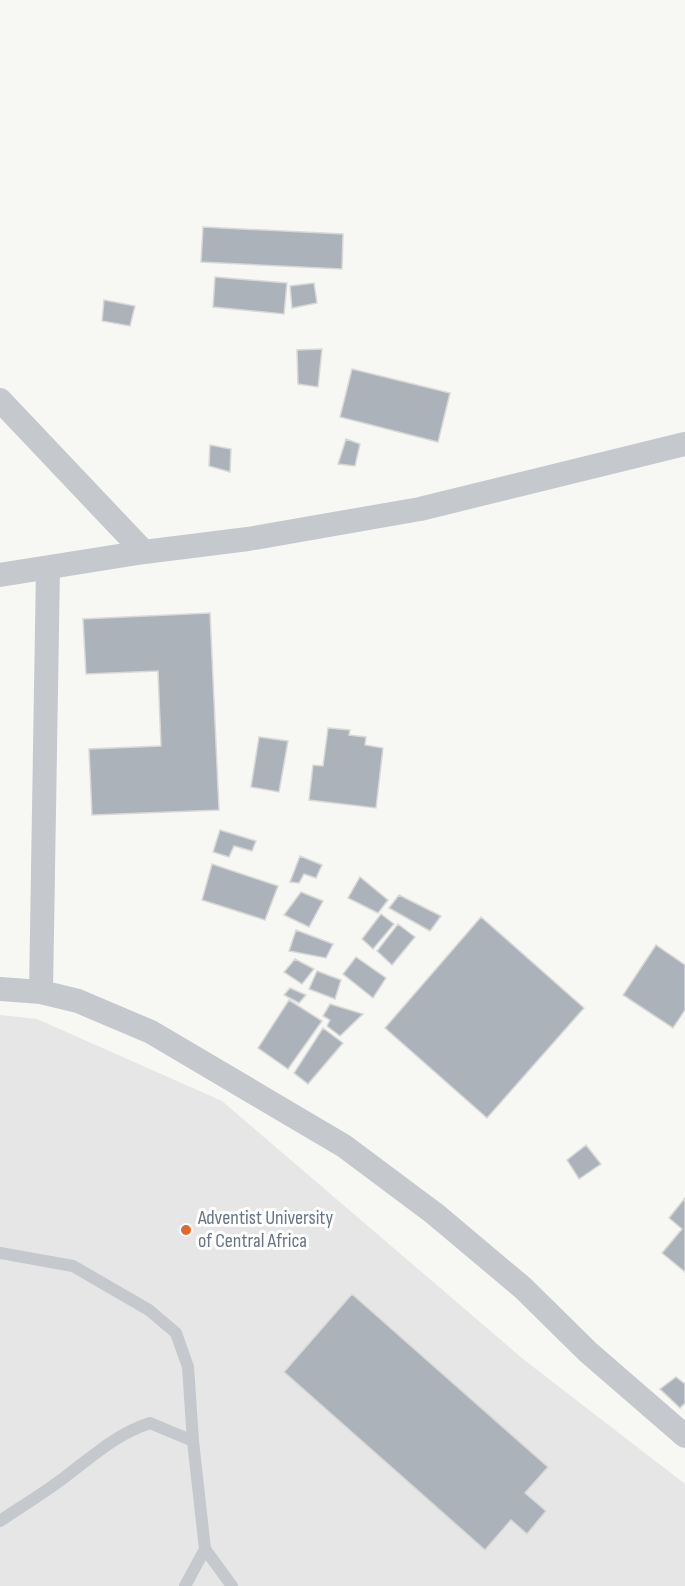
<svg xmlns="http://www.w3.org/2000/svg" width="685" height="1586" font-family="'Sofia Sans Condensed',sans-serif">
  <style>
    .built { fill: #e5e6e5 }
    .building { fill: #acb2b9; stroke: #d8d9d7; stroke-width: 1.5 }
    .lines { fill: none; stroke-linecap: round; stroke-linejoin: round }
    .service { stroke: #c5c8cc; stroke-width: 12 }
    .minor { stroke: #c5c8cc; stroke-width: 24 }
    .poi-dot { fill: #e46628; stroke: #fff; stroke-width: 2 }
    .labels { text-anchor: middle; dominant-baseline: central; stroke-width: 6; stroke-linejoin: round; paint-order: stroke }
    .poi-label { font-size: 20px; fill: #667485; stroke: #fff; text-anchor: start }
  </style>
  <rect width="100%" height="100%" fill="#f7f7f4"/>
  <path class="built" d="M0 1015 37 1019 222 1101 523 1359 685 1484V1586H0Z"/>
  <path class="building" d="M203 227 343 234 342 269 201 262Z
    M215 277 287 283 284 314 213 307Z
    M314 283 317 303 292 308 290 286Z
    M104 300 135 306 130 326 102 321Z
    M322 349 318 387 298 384 297 350Z
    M352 369 450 393 438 442 340 417Z
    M346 439 360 444 355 466 338 464Z
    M210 445 231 449 230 472 209 466Z
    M210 613 219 810 92 815 89 749 161 746 158 671 86 674 83 619Z
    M328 728 350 730 349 735 366 737 365 745 383 748 376 808 309 800 313 765 323 766Z
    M259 737 288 741 279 792 251 787Z
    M220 830 256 841 252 851 234 846 229 857 213 852Z
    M300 856 322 865 316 878 304 874 299 883 290 882Z
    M212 864 278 886 265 920 202 900Z
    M360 877 388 900 378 913 348 898Z
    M301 892 323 901 309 927 284 915Z
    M399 895 441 916 430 931 389 908Z
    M381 914 394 924 373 949 362 939Z
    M481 917 584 1008 487 1118 385 1028Z
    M398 924 415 937 392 965 377 951Z
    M296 930 333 944 326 958 289 951Z
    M656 945 685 965V1010L673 1028 623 995Z
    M356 957 386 978 373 998 343 974Z
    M295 959 314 969 302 984 284 972Z
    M317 971 341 980 335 999 309 989Z
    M290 988 306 995 299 1003 284 995Z
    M289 1000 322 1021 288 1069 258 1048Z
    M330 1004 363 1014 340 1036 327 1026 330 1020 323 1016Z
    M323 1028 343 1043 308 1084 294 1073Z
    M586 1145 601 1164 579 1179 567 1160Z
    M685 1198V1272L662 1253 682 1229 669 1218Z
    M352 1294 548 1467 525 1493 546 1511 527 1534 511 1520 485 1550 284 1372Z
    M676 1377 685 1384V1403L680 1408 660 1389Z"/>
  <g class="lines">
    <path class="service" d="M0 1253 73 1266 149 1310 176 1333 188 1367 193 1441
      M0 1521C22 1506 44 1493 65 1477 93 1456 116 1434 150 1423L193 1441 205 1549 232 1586
      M185 1586 205 1549"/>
    <path class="minor" d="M0 400 144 552
      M0 575 144 552 248 539 420 509 685 444
      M0 989 41 992 78 1001 151 1032 344 1146 435 1214 523 1288 588 1352 685 1436
      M41 992 48 568"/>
  </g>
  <circle class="poi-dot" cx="186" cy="1230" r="6"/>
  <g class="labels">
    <g class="poi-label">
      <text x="198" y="1218">Adventist University<tspan x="198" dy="23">of Central Africa</tspan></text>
    </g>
  </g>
</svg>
